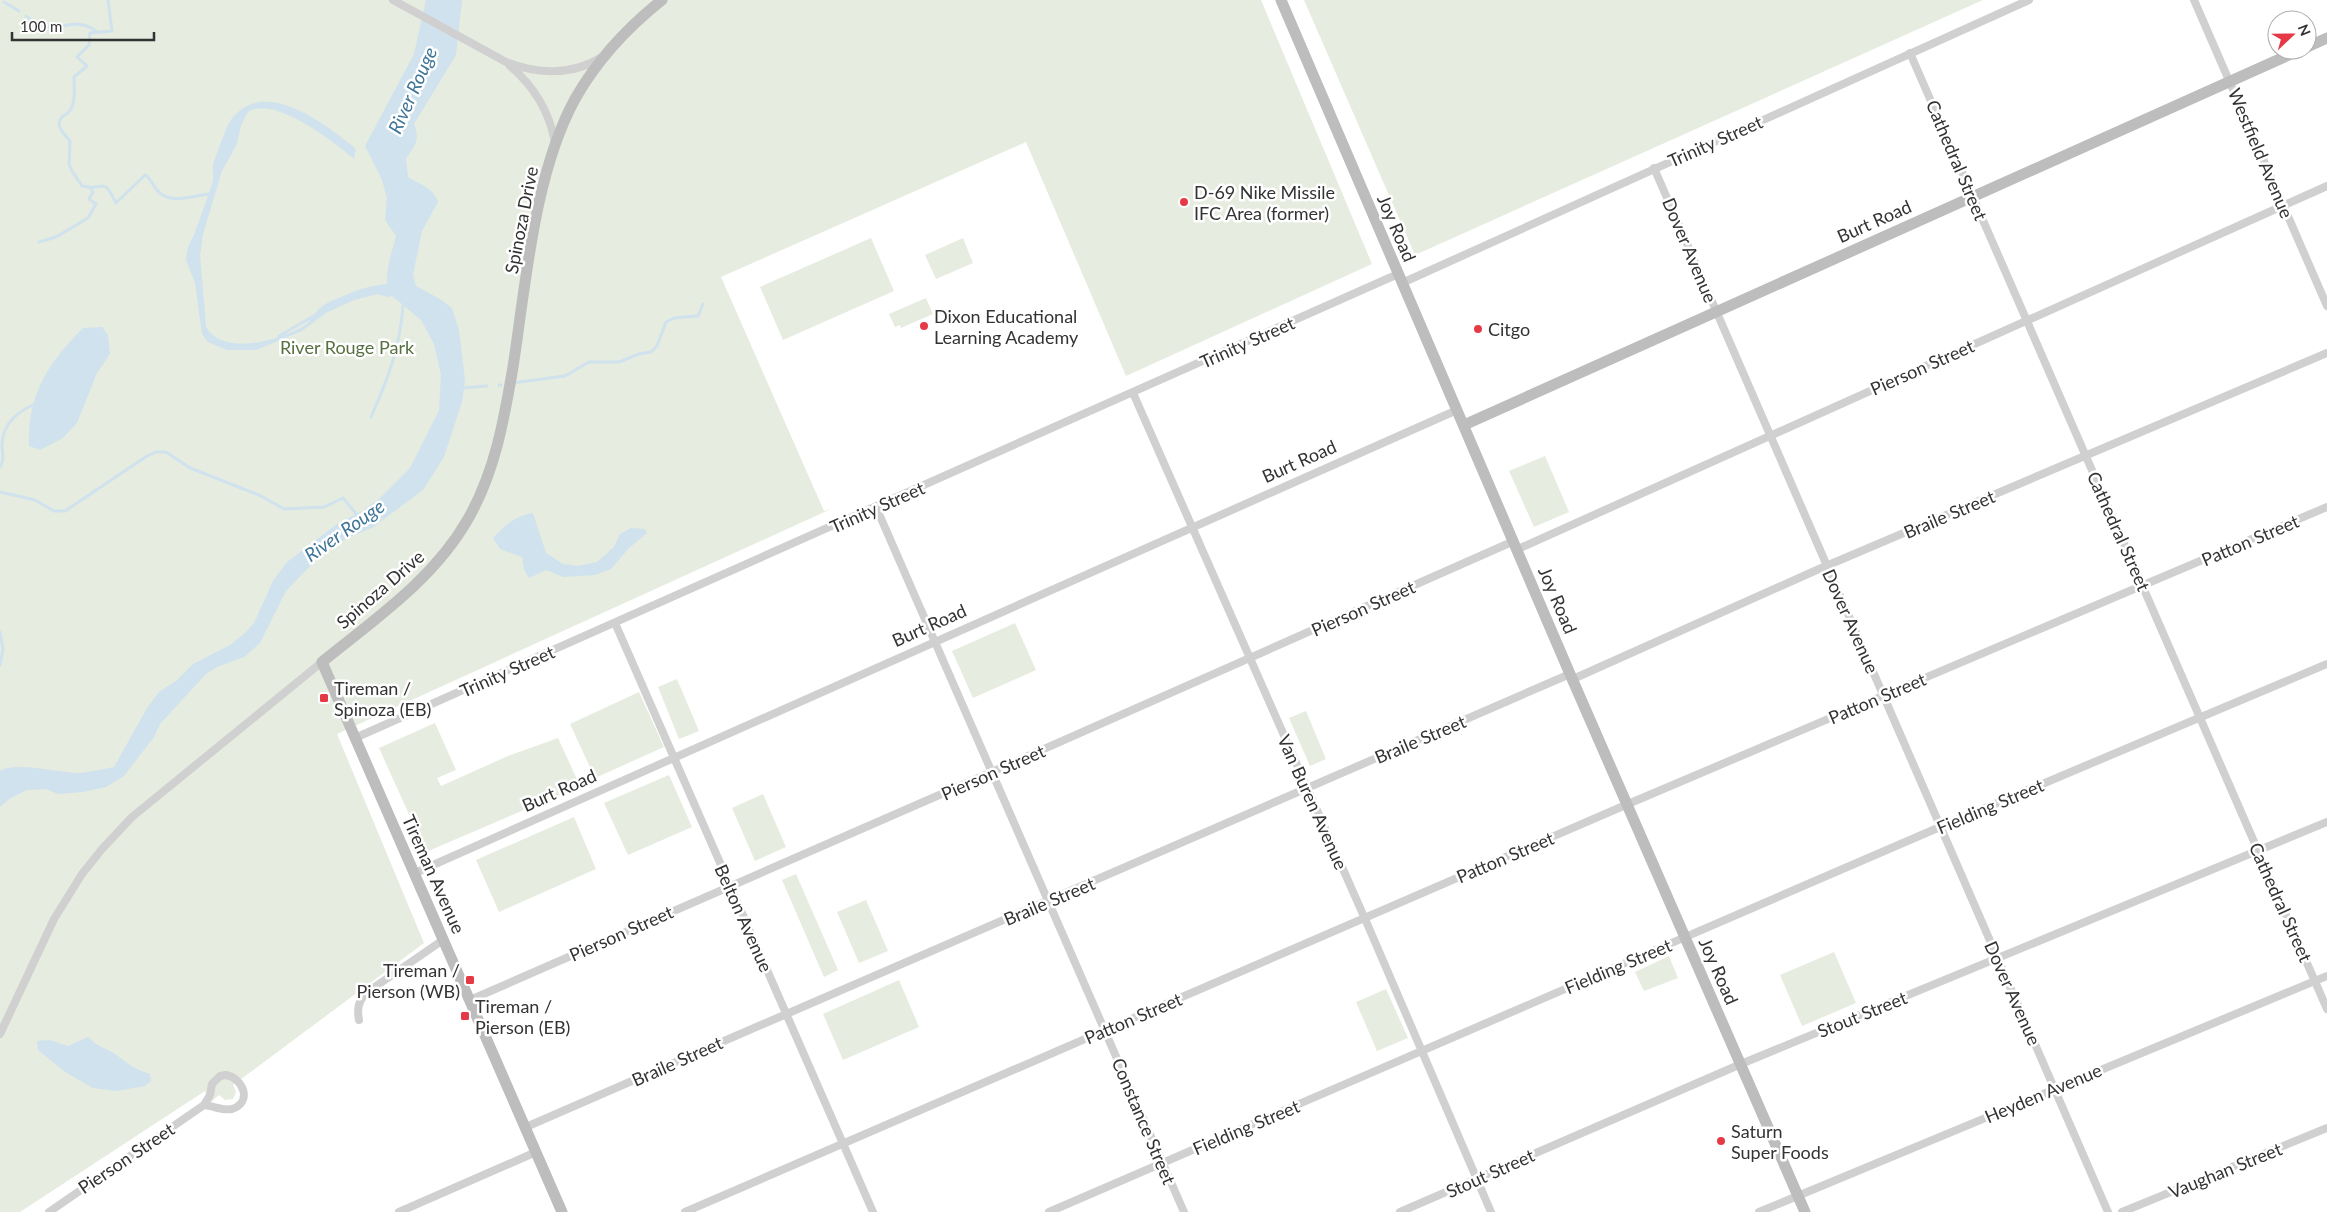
<svg xmlns="http://www.w3.org/2000/svg" width="2327" height="1212" font-family="Lato,sans-serif">
  <style>
    .green { fill: #e6ecdf }
    .water { fill: #cfe2ee }
    .lines { fill: none; stroke-linecap: round; stroke-linejoin: round }
    .stream { stroke: #cfe2ee; stroke-width: 3 }
    .street { stroke: #d0d0d0; stroke-width: 8 }
    .secondary { stroke: #bdbdbd; stroke-width: 11 }
    .poi-dot { fill: #e63946; stroke: #fff; stroke-width: 2 }
    .labels { text-anchor: middle; dominant-baseline: central; stroke-width: 5; stroke-linejoin: round; paint-order: stroke }
    .street-label { font-size: 18px; fill: #333; stroke: #fff }
    .poi-label { font-size: 18px; fill: #333; stroke: #fff; text-anchor: start }
    .park-label { font-size: 18px; fill: #56703f; stroke: #fff }
    .water-label { font-size: 19px; font-style: italic; fill: #3f7597; stroke: #fff }
  </style>
  <rect width="100%" height="100%" fill="#fff"/>
  <path class="green" d="M0 0H1261L1372 264 1126 376 1026 142 721 277 824 511 831 509 337 734 424 943 233 1085 236 1092 233 1099 225 1100 219 1095 211 1102 205 1091 20 1212H0Z
    M1304 0H1983L1415 255Z
    M871 238 894 291 783 340 760 287Z
    M963 238 973 263 936 279 925 255Z
    M926 298 933 314 901 328 900 325 895 327 889 314Z
    M1545 456 1569 512 1534 527 1509 471Z
    M1015 623 1036 670 973 698 952 651Z
    M677 679 699 731 679 739 658 687Z
    M639 692 664 747 595 778 570 724Z
    M1306 711 1326 759 1310 766 1289 718Z
    M435 723 456 770 437 778 441 786 508 756 558 738 580 786 426 852 379 748Z
    M669 775 692 827 628 855 604 803Z
    M763 794 786 847 755 861 732 808Z
    M574 817 596 869 499 912 476 860Z
    M796 874 838 970 824 977 782 880Z
    M866 900 888 951 859 963 837 912Z
    M1834 952 1856 1003 1802 1026 1780 975Z
    M1669 956 1678 978 1644 991 1635 972Z
    M899 980 919 1027 843 1060 823 1014Z
    M1386 989 1408 1038 1377 1051 1356 1002Z"/>
  <path class="water" d="M426 0H462L456 55 414 124C420 139 416 145 406 158L408 177C419 184 434 188 438 202L422 231 413 275 416 286 440 299 452 308 459 330 465 380 462 402 444 457 423 490 372 528 347 538 320 556 286 591 260 643 244 657 217 667 205 675 160 724 154 737 124 776 106 787 83 792 58 794 46 789 27 790 9 799 0 807V771C17 761 58 773 79 773 90 772 102 769 114 767L147 708 159 692 176 681 193 664 230 645 245 633 254 623 273 581 287 562 337 524 362 511 379 499 410 468 439 410 441 375 434 344 421 320 392 296 387 297 378 294 354 300 326 313 302 331 256 350H227L208 342 202 334 195 283 186 260 187 253C188 246 191 241 194 235 200 218 207 199 213 181 214 175 212 171 213 166 214 159 226 129 229 123 260 73 326 124 356 149L354 159C334 142 274 95 248 112L241 125 237 144 222 171 203 234 200 255 206 327C224 357 279 340 304 326 312 321 313 315 319 309 324 304 333 300 339 298 354 291 371 285 387 284 386 267 392 252 396 236L385 220 387 198 382 180 365 146 414 54Z
    M102 327 108 335 110 354 97 373 77 423 63 438 40 450 29 446C27 395 48 363 83 328Z
    M533 513 546 553 563 564 578 566 597 562 614 547 620 534 631 528 645 529 647 533 629 548 611 569 595 575 563 577 546 570 529 578 524 569 522 557 500 549 493 538C505 525 515 516 533 513Z
    M88 1037C95 1044 99 1046 108 1050 125 1059 129 1068 150 1074L151 1081 145 1086 116 1091 93 1088 65 1072 38 1050 37 1041 50 1040 68 1046Z"/>
  <g class="lines">
    <path class="stream" d="M108 0 112 31 90 33 89 45 77 57 87 66 74 77C74 87 76 100 71 109 69 114 65 114 62 117 54 125 65 135 70 141L69 164 72 171 82 186C104 192 102 174 116 203L145 175C151 178 152 185 157 190 170 206 193 195 210 194
      M4 2 19 11
      M26 16C55 42 68 12 96 31
      M39 242 56 237 88 218 96 204 89 199 93 192 90 187
      M279 336 319 313
      M512 383 565 376 589 362H619L639 354 651 352 657 346 666 322 674 318 698 316 703 304
      M499 385H501
      M462 388 487 386
      M371 417C388 379 400 347 403 306
      M0 467C5 459 2 453 2 444 3 422 19 411 37 403
      M0 492 35 500 54 511H65L147 456 156 452H166L190 468 259 495 284 509 324 507 343 498 358 516
      M0 632 3 649 0 665"/>
    <path class="street" d="M393 0 506 62C537 74 572 76 602 57
      M2194 0 2327 306
      M1910 53 2327 1009
      M510 66C534 86 549 111 555 142
      M1654 168 2108 1212
      M1402 283 2029 0
      M1133 393 1369 928 1491 1212
      M876 507 1184 1212
      M1518 549 2327 186
      M615 623 873 1212
      M1573 679 1819 569 2327 353
      M355 738 1398 274
      M415 873 1457 410
      M470 1000 985 775 1514 541
      M359 1020C357 1009 358 1002 366 993L443 940
      M0 1034 54 919 82 874 102 849 132 817 322 662
      M226 1075C243 1078 253 1102 232 1109 223 1111 214 1106 204 1105L210 1095 212 1084 220 1076Z
      M526 1127 1570 674
      M49 1212 204 1105
      M399 1212 536 1152
      M685 1212 1628 804 2327 507
      M1049 1212 1933 830 2327 664
      M1400 1212 1741 1064 2327 822
      M1759 1212 2327 976
      M2122 1212 2327 1128"/>
    <path class="secondary" d="M1281 0 1570 674 1805 1212
      M2307 47 2327 38
      M1464 425 2300 50
      M562 1212 322 662C375 619 434 579 468 519 495 472 504 420 513 367 526 283 534 174 575 99 596 62 628 27 662 0"/>
  </g>
  <g class="poi-dot">
    <circle cx="1184" cy="202" r="5"/>
    <circle cx="924" cy="326" r="5"/>
    <circle cx="1478" cy="329" r="5"/>
    <rect x="319" y="693" width="10" height="10" rx="2.5"/>
    <rect x="465" y="975" width="10" height="10" rx="2.5"/>
    <rect x="460" y="1011" width="10" height="10" rx="2.5"/>
    <circle cx="1721" cy="1141" r="5"/>
  </g>
  <g class="labels">
    <g class="street-label">
      <text transform="translate(1715 141) rotate(-24)">Trinity Street</text>
      <text transform="translate(2261 153) rotate(67)">Westfield Avenue</text>
      <text transform="translate(1957 160) rotate(67)">Cathedral Street</text>
      <text transform="translate(521 220) rotate(-79)">Spinoza Drive</text>
      <text transform="translate(1874 221) rotate(-24)">Burt Road</text>
      <text transform="translate(1397 228) rotate(67)">Joy Road</text>
      <text transform="translate(1690 250) rotate(67)">Dover Avenue</text>
      <text transform="translate(1247 342) rotate(-24)">Trinity Street</text>
      <text transform="translate(1922 367) rotate(-24)">Pierson Street</text>
      <text transform="translate(1299 461) rotate(-24)">Burt Road</text>
      <text transform="translate(877 507) rotate(-24)">Trinity Street</text>
      <text transform="translate(1949 514) rotate(-23)">Braile Street</text>
      <text transform="translate(2119 531) rotate(66)">Cathedral Street</text>
      <text transform="translate(2250 540) rotate(-23)">Patton Street</text>
      <text transform="translate(380 589) rotate(-41)">Spinoza Drive</text>
      <text transform="translate(1558 600) rotate(67)">Joy Road</text>
      <text transform="translate(1363 608) rotate(-24)">Pierson Street</text>
      <text transform="translate(1851 621) rotate(66)">Dover Avenue</text>
      <text transform="translate(929 625) rotate(-24)">Burt Road</text>
      <text transform="translate(507 671) rotate(-24)">Trinity Street</text>
      <text transform="translate(1877 698) rotate(-23)">Patton Street</text>
      <text transform="translate(1420 739) rotate(-23)">Braile Street</text>
      <text transform="translate(993 772) rotate(-24)">Pierson Street</text>
      <text transform="translate(559 790) rotate(-24)">Burt Road</text>
      <text transform="translate(1313 802) rotate(66)">Van Buren Avenue</text>
      <text transform="translate(1990 806) rotate(-23)">Fielding Street</text>
      <text transform="translate(1505 857) rotate(-23)">Patton Street</text>
      <text transform="translate(434 874) rotate(66)">Tireman Avenue</text>
      <text transform="translate(1049 901) rotate(-23)">Braile Street</text>
      <text transform="translate(2281 902) rotate(66)">Cathedral Street</text>
      <text transform="translate(744 918) rotate(66)">Belton Avenue</text>
      <text transform="translate(621 933) rotate(-24)">Pierson Street</text>
      <text transform="translate(1618 966) rotate(-23)">Fielding Street</text>
      <text transform="translate(1719 971) rotate(66)">Joy Road</text>
      <text transform="translate(2013 993) rotate(66)">Dover Avenue</text>
      <text transform="translate(1862 1014) rotate(-22)">Stout Street</text>
      <text transform="translate(1133 1018) rotate(-23)">Patton Street</text>
      <text transform="translate(677 1061) rotate(-24)">Braile Street</text>
      <text transform="translate(2043 1093) rotate(-23)">Heyden Avenue</text>
      <text transform="translate(1144 1121) rotate(67)">Constance Street</text>
      <text transform="translate(1246 1127) rotate(-23)">Fielding Street</text>
      <text transform="translate(126 1158) rotate(-34)">Pierson Street</text>
      <text transform="translate(2225 1170) rotate(-22)">Vaughan Street</text>
      <text transform="translate(1490 1173) rotate(-24)">Stout Street</text>
    </g>
    <g class="poi-label">
      <text x="1194" y="192">D-69 Nike Missile<tspan x="1194" dy="21">IFC Area (former)</tspan></text>
      <text x="934" y="316">Dixon Educational<tspan x="934" dy="21">Learning Academy</tspan></text>
      <text x="1488" y="329">Citgo</text>
      <text x="334" y="688">Tireman /<tspan x="334" dy="21">Spinoza (EB)</tspan></text>
      <text x="460" y="970" text-anchor="end">Tireman /<tspan x="460" dy="21">Pierson (WB)</tspan></text>
      <text x="475" y="1006">Tireman /<tspan x="475" dy="21">Pierson (EB)</tspan></text>
      <text x="1731" y="1131">Saturn<tspan x="1731" dy="21">Super Foods</tspan></text>
    </g>
    <g class="park-label">
      <text x="347" y="347">River Rouge Park</text>
    </g>
    <g class="water-label">
      <text transform="translate(412 90) rotate(-66)">River Rouge</text>
      <text transform="translate(344 530) rotate(-35)">River Rouge</text>
    </g>
  </g>
  <g transform="translate(2292 35) rotate(68)"><circle r="24" fill="#ffffff" stroke="#adadad"/>
  <path d="M0-4L9 19L0 12L-9 19Z" fill="#e63946"/>
  <text y="-8" font-size="14" font-weight="bold" text-anchor="middle" fill="#333333">N</text>
  </g>
  <path d="M12 32v8h142v-8" fill="none" stroke="#333333" stroke-width="2.5"/>
  <text x="20" y="32" font-size="15" fill="#333333" stroke="#ffffff" stroke-width="4" paint-order="stroke">100 m</text>
</svg>
